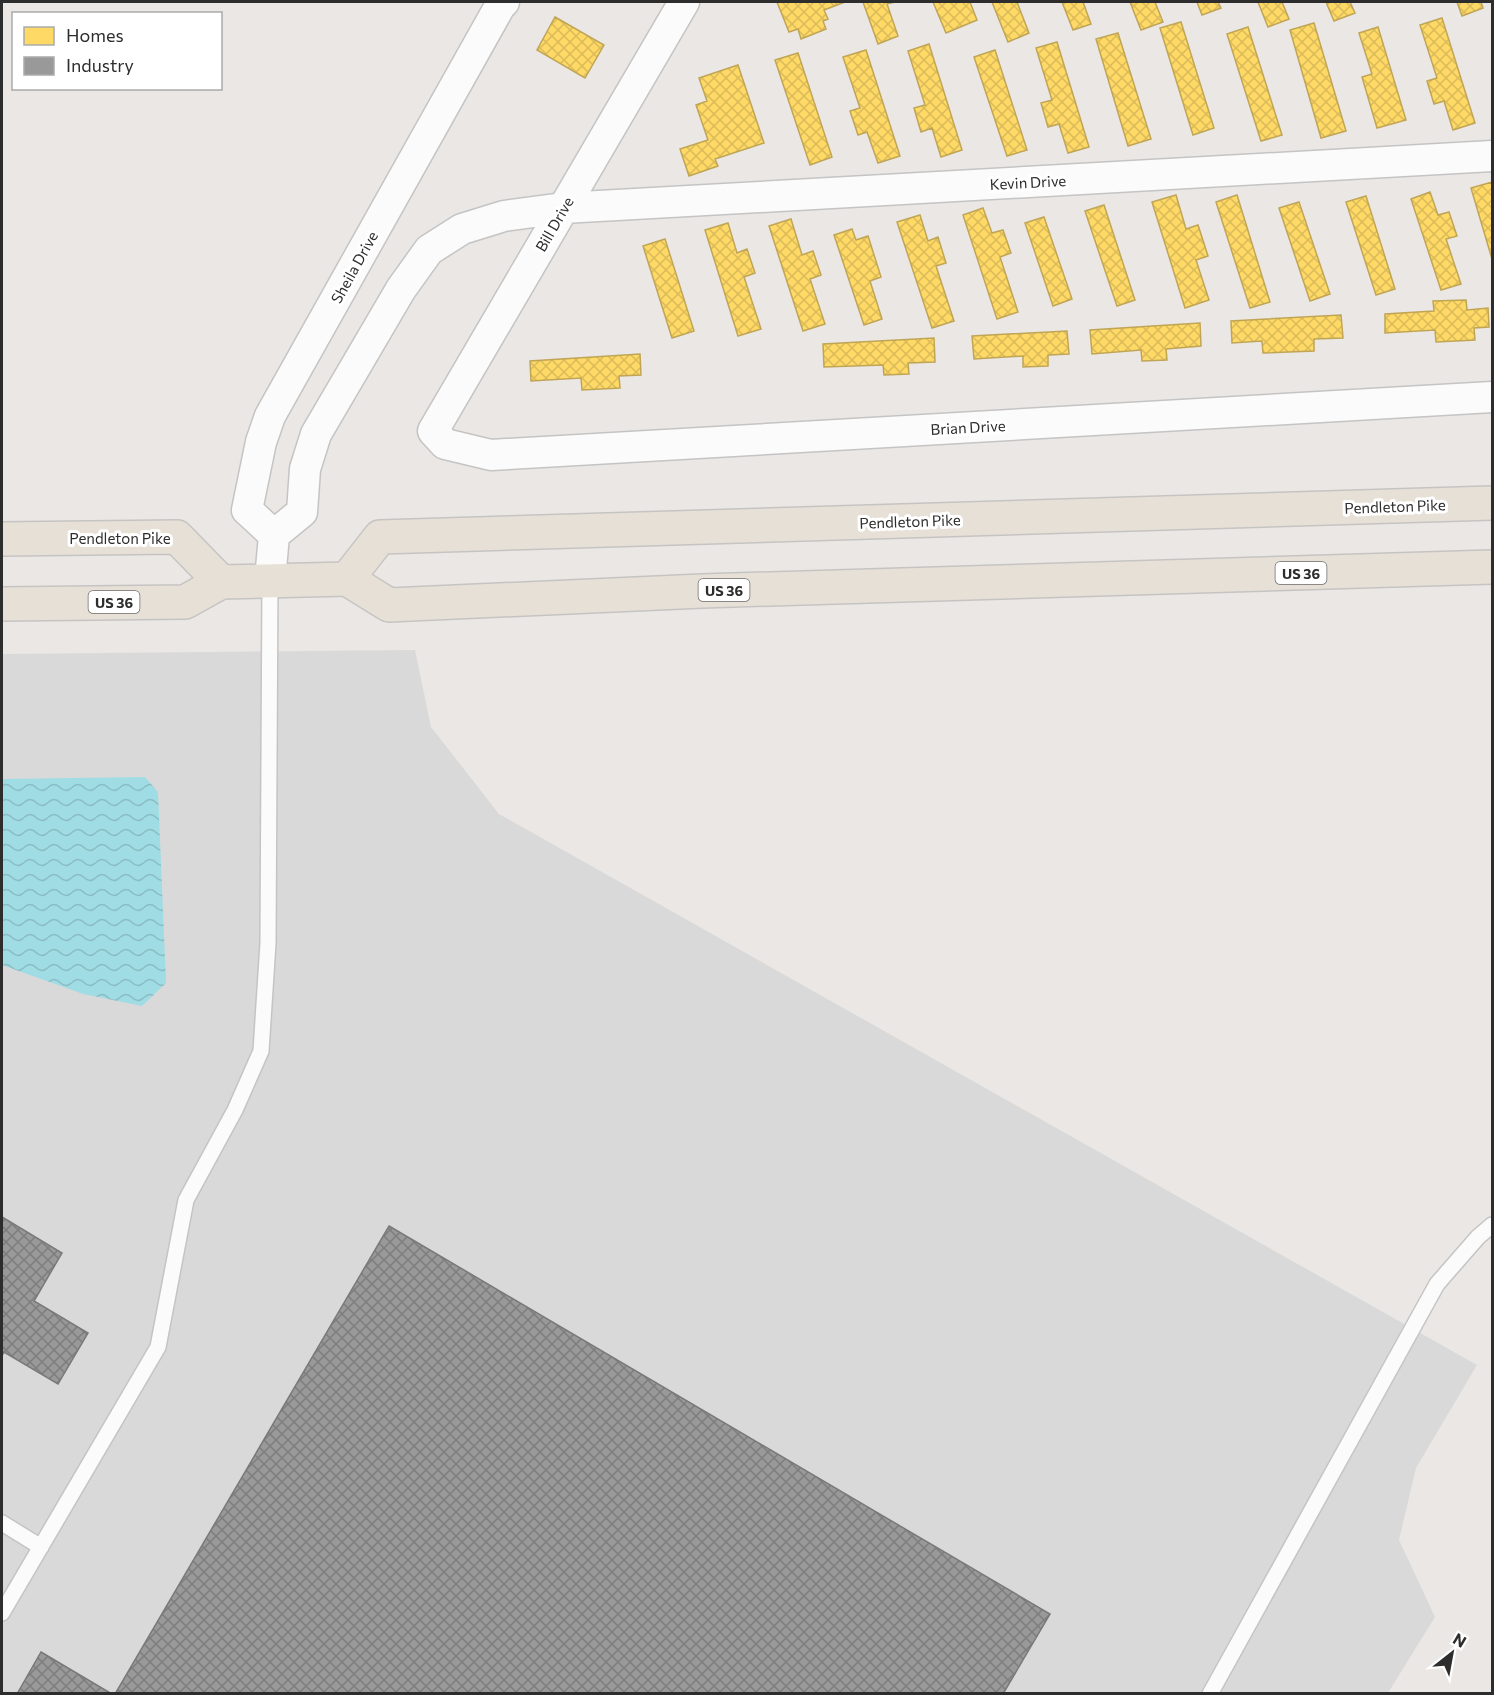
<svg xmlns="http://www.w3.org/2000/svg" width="1494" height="1695" font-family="Commissioner,sans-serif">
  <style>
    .industrial { fill: #dad9da }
    .water { fill: url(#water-waves) }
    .homes { fill: url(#homes-cross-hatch); stroke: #c0a555; stroke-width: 1.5 }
    .industry { fill: url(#industry-cross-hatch); stroke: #797979; stroke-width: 1.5 }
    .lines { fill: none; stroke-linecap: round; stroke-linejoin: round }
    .lane-casing { stroke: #c5c4c4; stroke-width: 18 }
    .street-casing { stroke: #c5c4c4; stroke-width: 33 }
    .primary-casing { stroke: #c6c4c3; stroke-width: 36 }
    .lane { stroke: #fcfbfb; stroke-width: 15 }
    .street { stroke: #fcfbfb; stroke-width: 30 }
    .primary { stroke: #e6e0d7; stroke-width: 33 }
    .labels { text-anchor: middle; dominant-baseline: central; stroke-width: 6; stroke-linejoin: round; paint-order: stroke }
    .shield { fill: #fff; stroke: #6c6c6c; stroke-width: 1.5 }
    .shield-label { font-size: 14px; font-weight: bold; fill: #2d2d2d }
    .street-label { font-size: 15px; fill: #2d2d2d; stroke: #fff }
  </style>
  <defs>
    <pattern id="water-waves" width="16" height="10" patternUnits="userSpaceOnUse" patternTransform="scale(1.5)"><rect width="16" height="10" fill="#a0dce3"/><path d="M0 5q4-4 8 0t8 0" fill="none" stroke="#8abdc3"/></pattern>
    <pattern id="homes-cross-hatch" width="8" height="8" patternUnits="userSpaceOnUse" patternTransform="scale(1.5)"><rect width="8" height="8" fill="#ffd966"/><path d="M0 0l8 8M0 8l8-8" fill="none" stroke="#dbbb59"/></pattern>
    <pattern id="industry-cross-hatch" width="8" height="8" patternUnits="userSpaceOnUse" patternTransform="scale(1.5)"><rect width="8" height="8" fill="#999"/><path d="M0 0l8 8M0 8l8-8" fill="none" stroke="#7d7d7d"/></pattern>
  </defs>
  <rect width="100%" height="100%" fill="#eae7e4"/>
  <path class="industrial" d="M415 650 431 727 499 814 1477 1365 1416 1468 1399 1540 1435 1617 1388 1693H2V654Z"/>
  <path class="water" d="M145 777 158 792 166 983 142 1006 83 994 2 965V779Z"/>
  <path class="homes" d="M777 2H845L824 10 828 19 823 21 826 29 801 39 798 29 789 32Z
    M863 2H895L887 4 898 36 878 44Z
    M933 2H970L977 20 946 33Z
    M992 2H1017L1029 33 1008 42Z
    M1062 2H1083L1091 24 1073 30Z
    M1130 2H1155L1163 22 1141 30Z
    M1197 2H1218L1221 8 1202 15Z
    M1258 2H1282L1289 19 1268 27Z
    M1326 2H1350L1355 13 1334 21Z
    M1457 2H1481L1483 8 1462 16Z
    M555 17 604 45 585 78 537 50Z
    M1442 18 1475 123 1453 130 1444 101 1434 104 1427 81 1437 78 1420 25Z
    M1181 22 1214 128 1193 135 1160 28Z
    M1314 23 1346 131 1321 138 1290 30Z
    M1248 27 1282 135 1261 141 1227 34Z
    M1378 27 1406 120 1377 128 1362 77 1372 74 1359 33Z
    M1118 33 1151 139 1128 146 1096 39Z
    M1057 42 1089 147 1068 153 1059 124 1048 127 1041 103 1052 100 1036 48Z
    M929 44 962 150 941 157 932 128 921 132 914 108 925 105 908 51Z
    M866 50 900 156 878 163 867 132 858 135 850 111 860 108 843 57Z
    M995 50 1027 150 1007 156 974 57Z
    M798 53 832 157 810 165 775 60Z
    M738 65 764 143 715 159 718 166 689 176 680 149 708 140 696 105 707 101 699 78Z
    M1492 182V259L1471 188Z
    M1430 192 1438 215 1449 212 1457 236 1446 239 1461 284 1441 290 1411 199Z
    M1176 195 1186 229 1198 225 1208 256 1196 260 1209 300 1185 308 1152 202Z
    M1237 195 1270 302 1250 308 1216 202Z
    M1366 196 1395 289 1376 295 1346 202Z
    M1299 202 1330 294 1310 301 1279 208Z
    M1104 205 1135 300 1117 306 1085 211Z
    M983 208 992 233 1003 230 1011 253 1000 257 1018 312 997 319 963 215Z
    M920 215 928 241 938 237 946 263 936 266 954 321 932 328 897 222Z
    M1044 217 1072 299 1053 306 1025 223Z
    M791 219 802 255 813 251 821 275 810 279 825 324 803 331 769 226Z
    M728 223 737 253 747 249 755 273 744 277 761 329 738 336 705 230Z
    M852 229 856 240 868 236 881 277 870 281 882 319 864 325 834 235Z
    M665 239 694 331 672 338 643 246Z
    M1466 300 1467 310 1488 308 1489 327 1474 328 1475 340 1436 342 1435 330 1385 333V314L1434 311 1433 301Z
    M1341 315 1343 338 1314 339V351L1263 353 1262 341 1232 343 1231 321Z
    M1200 323 1201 346 1166 349 1167 360 1142 361 1141 350 1092 354 1090 330Z
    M1067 331 1069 354 1048 355V366L1023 367V356L974 359 972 336Z
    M934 338 935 362 908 363 909 374 884 375 883 365 824 367 823 344Z
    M640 354 641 375 619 376 620 388 582 390 581 378 531 381 530 361Z"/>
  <path class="industry" d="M2 1217 62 1253 34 1301 88 1333 58 1384 4 1352 2 1356Z
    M389 1226 1050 1614 1003 1694H115Z
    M41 1652 112 1694H17Z"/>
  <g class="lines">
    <defs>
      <path id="lane" d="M2 1523 41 1547
        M2 1613 158 1347 186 1200 235 1110 261 1051 268 943 270 580
        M1210 1694 1437 1284 1478 1237 1492 1225"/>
      <path id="street" d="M684 2 433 431 445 444 491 455 1492 397
        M274 535 247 510 261 442 270 416 500 6 504 2
        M270 580 274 535 302 512 305 469 316 434 401 289 429 250 462 229 504 216 563 208 1492 156"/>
      <path id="primary" d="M2 539 177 537 221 582
        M347 579 380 537 1492 503
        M2 604 185 602 221 582 347 579 389 605 702 591 1492 567"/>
    </defs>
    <use href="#lane" class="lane-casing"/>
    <use href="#street" class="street-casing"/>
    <use href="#primary" class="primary-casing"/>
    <use href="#lane" class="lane"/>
    <use href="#street" class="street"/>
    <use href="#primary" class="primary"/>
  </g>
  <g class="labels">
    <g class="shield">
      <rect x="1275.5" y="562" width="51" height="22" rx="4.5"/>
      <rect x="698.5" y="579" width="51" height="22" rx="4.5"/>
      <rect x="88.5" y="591" width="51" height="22" rx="4.5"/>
    </g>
    <g class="shield-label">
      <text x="1301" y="573">US 36</text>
      <text x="724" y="590">US 36</text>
      <text x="114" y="602">US 36</text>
    </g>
    <g class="street-label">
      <text transform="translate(1028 182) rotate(-3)">Kevin Drive</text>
      <text transform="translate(554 224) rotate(-60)">Bill Drive</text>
      <text transform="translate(354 267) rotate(-61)">Sheila Drive</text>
      <text transform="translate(968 427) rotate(-3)">Brian Drive</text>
      <text transform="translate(1395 506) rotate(-2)">Pendleton Pike</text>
      <text transform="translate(910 521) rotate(-2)">Pendleton Pike</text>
      <text x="120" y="538">Pendleton Pike</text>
    </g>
  </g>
  <rect width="1494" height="1695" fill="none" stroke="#2d2d2d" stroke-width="6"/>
  <rect x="12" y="12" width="210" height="78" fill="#ffffff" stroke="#ababab" stroke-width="1.5"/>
  <rect x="24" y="27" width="30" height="18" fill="#ffd966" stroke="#ababab" stroke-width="1.5"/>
  <text x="66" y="42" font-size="18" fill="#2d2d2d">Homes</text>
  <rect x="24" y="57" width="30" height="18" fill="#999999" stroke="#ababab" stroke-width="1.5"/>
  <text x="66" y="72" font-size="18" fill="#2d2d2d">Industry</text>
  <g transform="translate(1452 1653) rotate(31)" stroke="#ffffff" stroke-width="4.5" paint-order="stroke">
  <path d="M0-4.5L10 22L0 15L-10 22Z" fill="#2d2d2d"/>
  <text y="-9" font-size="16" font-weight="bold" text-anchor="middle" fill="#2d2d2d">N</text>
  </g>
</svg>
